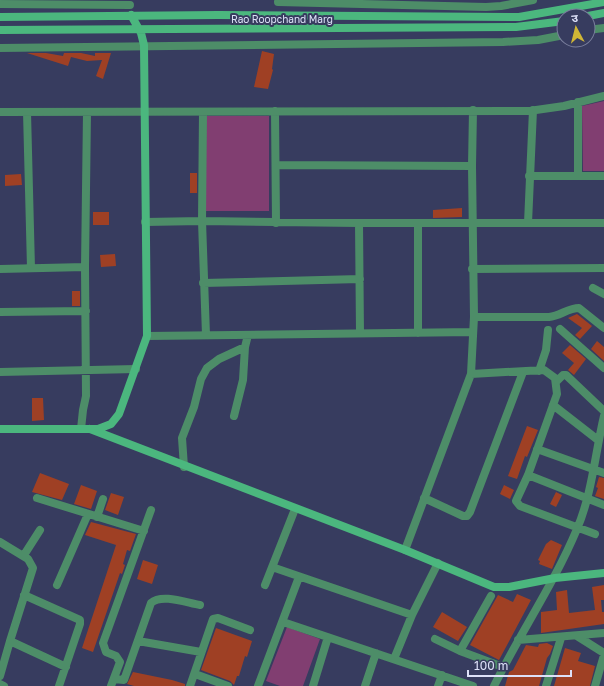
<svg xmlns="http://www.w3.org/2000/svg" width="604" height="686" font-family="'Golos Text','Noto Sans Devanagari',sans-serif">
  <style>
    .green { fill: #813e71 }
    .building { fill: #9f4024 }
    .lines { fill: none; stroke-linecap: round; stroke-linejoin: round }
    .street { stroke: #4d8d68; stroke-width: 8 }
    .secondary { stroke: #4bb77e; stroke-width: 8 }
    .labels { text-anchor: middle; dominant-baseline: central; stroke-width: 4; stroke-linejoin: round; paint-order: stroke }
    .street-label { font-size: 10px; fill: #dde1f8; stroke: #373c5f }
  </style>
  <rect width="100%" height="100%" fill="#373c5f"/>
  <path class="green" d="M604 101V171H583L582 106Z
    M206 116H269V211H206Z
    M287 627 320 639 303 686H280L266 681Z"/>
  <path class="building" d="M262 51 274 54 272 69 273 70 268 89 254 87Z
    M27 53H46L63 56 64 53H81L95 56V53H111L103 79 96 76 102 60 87 61 71 57 68 66Z
    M190 173H197V193H190Z
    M21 174 22 185 5 186V175Z
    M462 208V217L433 218V210Z
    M93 212H109V225H93Z
    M115 254 116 266 101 267 100 255Z
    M72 291H80V306H72Z
    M577 314 592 326 580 339 575 335 582 328 568 318Z
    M597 341 604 347V361L591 349Z
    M570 345 586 359 574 375 568 370 574 363 562 353Z
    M32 398H43L44 420 32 421Z
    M527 426 538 430 527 457 525 456 517 479 508 476Z
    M40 473 69 484 62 500 32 492Z
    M599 477 604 478V499L595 496 598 488 596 487Z
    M81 485 97 491 91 509 74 504Z
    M504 485 514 490 510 499 500 494Z
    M556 492 562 495 556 507 550 504Z
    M111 493 124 497 118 515 105 510Z
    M91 522 136 534 130 551 127 550 123 564 125 565 122 574 120 573 93 652 82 648 116 545 85 535Z
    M551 540 562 545 552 569 539 564 540 561 538 560 546 544Z
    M143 560 158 565 152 584 137 579Z
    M604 585V600H601L602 612H604V624L541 633V612L557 610 556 592 567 590 569 613 595 610 592 587Z
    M517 594 531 600 499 660 470 645 498 595 513 602Z
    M442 612 467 627 458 641 433 627Z
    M216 628 252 641 247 657 245 656 239 676H237L234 685 230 681 201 670Z
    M547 643 553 646 550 654 547 658 539 686H505L509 672 513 670 526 645 538 647 539 644Z
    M565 648 581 653 578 661 595 666 590 686H554Z
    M133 672 172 680 185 684V686H134L127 684Z"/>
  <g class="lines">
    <path class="street" d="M278 2 486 7 501 6 533 0
      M0 4 130 5
      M588 30 604 28
      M0 48 503 42 538 40 564 35
      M578 102V176
      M275 111 276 223
      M0 112 529 111 564 106 604 96
      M27 112 31 268
      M203 112 202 221 206 335
      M276 165 472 166
      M529 176H604
      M145 222 202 221 359 223H604
      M359 223 360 333
      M528 223 533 110
      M0 269 85 267
      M472 269 604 268
      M203 283 360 279
      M593 288 604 294
      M0 312 86 311
      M474 317H549C560 316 568 308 579 308L604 328
      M560 329 604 368
      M418 333V223
      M147 336 473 332
      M539 371 546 350 548 330
      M0 372 136 369
      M471 374 544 370 555 378 557 394 528 475 516 501 520 506 595 534
      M556 382 563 375H566L604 411
      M553 405 598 440
      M234 416 243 380 245 347
      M81 429 83 410 86 396 85 267 87 112
      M537 449 604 473
      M184 467 182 438 194 407 201 379 207 368 219 359 245 347 248 335
      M528 475 604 505
      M37 498 144 531
      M424 498 463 516H467L470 512 523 372
      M97 517 103 499
      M0 542 28 559 33 568 10 641 66 667
      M405 550 471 374 474 317 472 166 473 110
      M24 555 40 530
      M272 567 412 615
      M57 585 88 514
      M265 585 295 509
      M24 595 80 620V624L59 686
      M491 596 460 651 503 667
      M283 622 473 686
      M577 636 604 653
      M435 639 460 651
      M518 640 604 633
      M138 641 201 652
      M394 659 412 615 438 563
      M195 674 228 686
      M0 676 10 641
      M114 679 124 680 151 603C162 593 187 603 200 605
      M0 684 4 686
      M111 686 120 662 116 656 106 652 103 643 151 510
      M190 686 213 619 218 618 250 630
      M258 686 299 577
      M313 686 328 637
      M365 686 376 653
      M438 686 442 675
      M494 686C520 633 554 584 577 529 592 494 595 454 604 416
      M546 686 561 638
      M595 686 604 655"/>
    <path class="secondary" d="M588 16 604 13
      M0 17 218 15 519 17 604 2
      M0 30 516 27 564 21
      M0 429H98L111 424 119 414 147 336 144 45 141 33 131 15
      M90 429 405 550 494 587H509L555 578 604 573"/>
  </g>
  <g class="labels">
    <g class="street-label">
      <text x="282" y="19">Rao Roopchand Marg</text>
    </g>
  </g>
  <g transform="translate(576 28) rotate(353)"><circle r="19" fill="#373c5f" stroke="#797e9c"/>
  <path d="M0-3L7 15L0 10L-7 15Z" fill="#d1b736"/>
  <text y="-6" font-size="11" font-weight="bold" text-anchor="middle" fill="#dde1f8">उ</text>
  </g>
  <path d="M468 670v6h103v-6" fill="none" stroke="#dde1f8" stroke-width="2"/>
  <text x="474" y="670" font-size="12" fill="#dde1f8" stroke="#373c5f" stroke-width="3" paint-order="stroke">100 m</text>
</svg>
